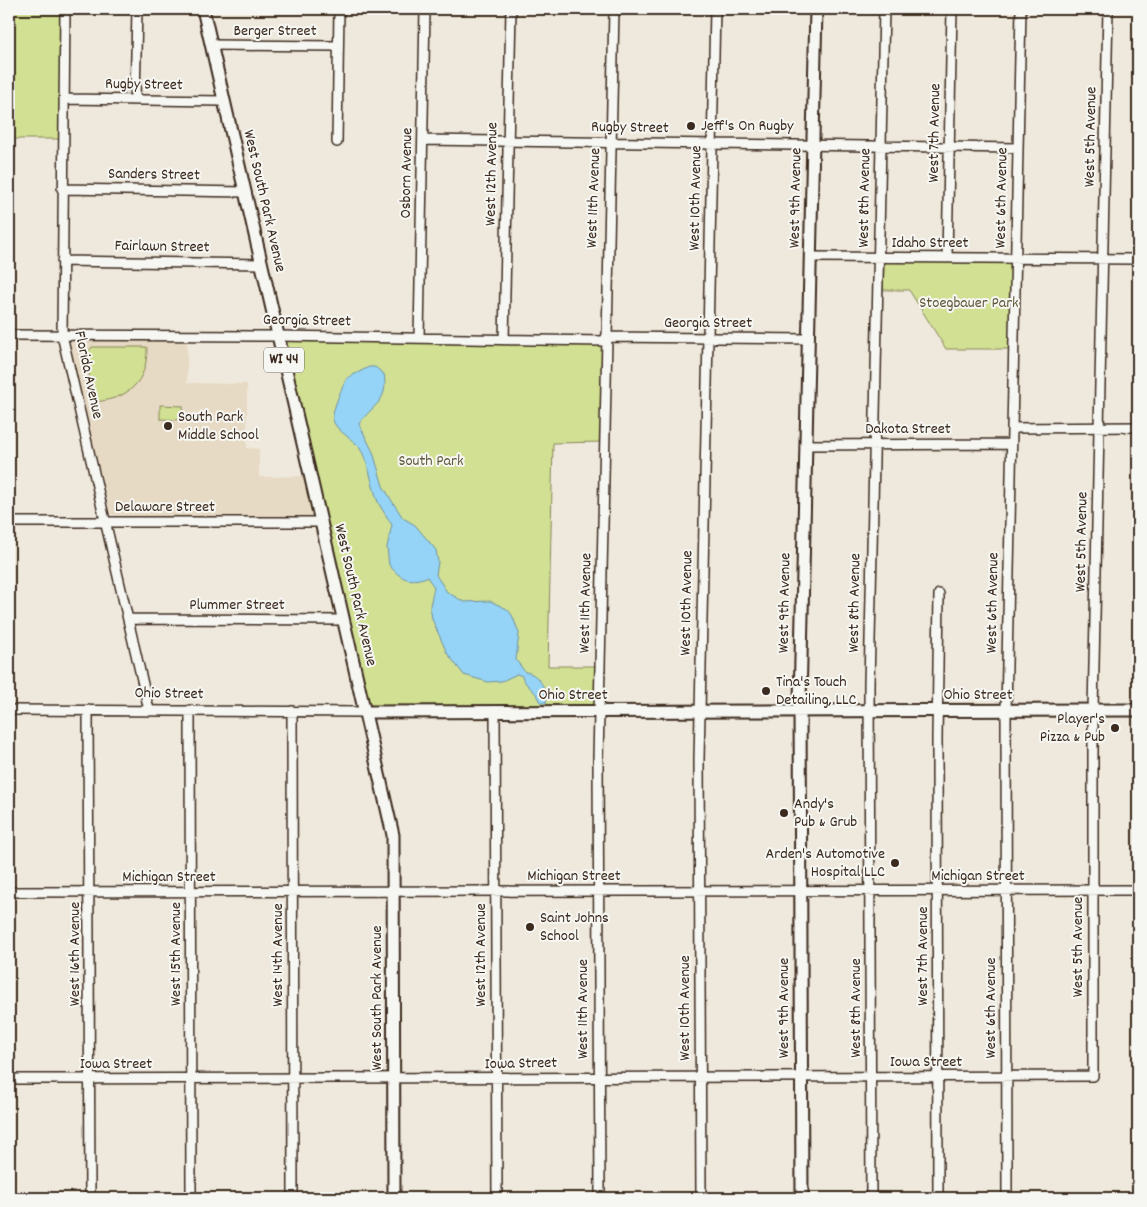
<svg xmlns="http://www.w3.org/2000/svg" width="1147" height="1207" font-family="Dekko,sans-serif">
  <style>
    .built { fill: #e7dac4 }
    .green { fill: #d1e093; stroke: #868558 }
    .water { fill: #95d4f6; stroke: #7190a0 }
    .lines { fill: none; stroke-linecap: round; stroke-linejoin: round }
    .minor-casing { stroke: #3b2a1e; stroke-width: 12 }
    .major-casing { stroke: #3b2a1e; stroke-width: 15 }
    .minor { stroke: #f6f6f2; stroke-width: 9 }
    .major { stroke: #f6f6f2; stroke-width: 11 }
    .poi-dot { fill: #3b2a1e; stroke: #f6f6f2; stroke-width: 2 }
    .labels { text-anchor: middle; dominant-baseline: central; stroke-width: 4; stroke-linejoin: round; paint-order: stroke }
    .shield { fill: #f6f6f2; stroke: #73675e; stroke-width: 1 }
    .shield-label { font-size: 15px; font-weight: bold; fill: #3b2a1e }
    .street-label { font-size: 16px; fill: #3b2a1e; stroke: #f6f6f2 }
    .poi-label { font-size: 16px; fill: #3b2a1e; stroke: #f6f6f2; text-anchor: start }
    .park-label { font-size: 16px; fill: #60583b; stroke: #f6f6f2 }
  </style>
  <rect width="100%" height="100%" fill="#efe9dd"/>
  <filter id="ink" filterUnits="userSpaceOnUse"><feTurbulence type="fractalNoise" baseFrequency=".02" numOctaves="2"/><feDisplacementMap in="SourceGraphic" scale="10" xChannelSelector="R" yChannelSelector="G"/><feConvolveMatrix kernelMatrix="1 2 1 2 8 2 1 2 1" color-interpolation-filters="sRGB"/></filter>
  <g filter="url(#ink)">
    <path class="built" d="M73 340 187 341V383L247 384V448L259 449V477L304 476 312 512 311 516 265 518 111 515 69 345Z"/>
    <path class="green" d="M9 9H65L63 139H9Z
      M887 258H1015L1013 349H946L909 290H883L884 266Z
      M278 336 605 341 604 442 553 443 548 666H599L598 712 365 711Z
      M92 347H147C148 383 127 400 92 402L87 353Z
      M160 405 183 406 182 420 160 419Z"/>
    <path class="water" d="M369 367H375L384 374C389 402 373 404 359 424L373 452 383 486 392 501 403 518 415 525 436 550 438 562 436 575 447 592 464 602 490 601 507 609 512 615 519 633 516 660 525 672C539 673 548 691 546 703H541C537 690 525 687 522 676L517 674 502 681 488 682 464 675 447 653 432 619 430 606 434 587 427 577C408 583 401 579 389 565L387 547 392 525C388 518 382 510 378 502 371 485 370 463 359 447 352 438 336 431 333 420 331 411 343 386 347 378Z"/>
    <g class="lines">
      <defs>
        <path id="minor" d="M65 9 62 335 149 710
          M211 45 338 46
          M64 99 224 101
          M135 100 137 9
          M423 140 1018 148
          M337 142 339 9
          M62 189 245 192
          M811 257 1138 259
          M947 257 952 9
          M62 261 262 264
          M9 335 278 336 605 341
          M606 337 809 339
          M419 338 425 9
          M504 340 511 9
          M1012 428 1138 427
          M805 445 1011 444
          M9 522H322
          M129 619 344 620
          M9 710 365 712
          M88 710 90 1198
          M190 710 191 1198
          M292 711 293 1198
          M495 711 497 1198
          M9 892 1138 890
          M9 1079 1093 1076V711L1108 9
          M600 1198 598 760 614 9
          M701 1198 699 759 715 9
          M871 1198 869 685 884 9
          M938 1198 937 739 939 594
          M1007 1198 1006 711 1021 9"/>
        <path id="major" d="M203 9 393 835 394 1198
          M365 712 1138 710
          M802 1198 800 702 816 9"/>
      </defs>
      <use href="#minor" class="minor-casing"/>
      <use href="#major" class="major-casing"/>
      <use href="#minor" class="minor"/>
      <use href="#major" class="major"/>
    </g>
  </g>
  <g class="poi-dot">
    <circle cx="691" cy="126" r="5"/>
    <circle cx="168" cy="426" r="5"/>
    <circle cx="766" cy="691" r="5"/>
    <circle cx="1115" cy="728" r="5"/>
    <circle cx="784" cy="813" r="5"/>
    <circle cx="895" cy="863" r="5"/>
    <circle cx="530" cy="927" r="5"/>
  </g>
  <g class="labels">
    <rect class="shield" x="264" y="347.5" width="40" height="25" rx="4"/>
    <g class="shield-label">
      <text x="284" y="360">WI 44</text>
    </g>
    <g class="street-label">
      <text x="275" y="31">Berger Street</text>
      <text transform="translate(144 85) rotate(1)">Rugby Street</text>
      <text transform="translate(630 128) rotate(1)">Rugby Street</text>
      <text transform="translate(935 133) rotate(-89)">West 7th Avenue</text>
      <text transform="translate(1091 137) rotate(-89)">West 5th Avenue</text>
      <text transform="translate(407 173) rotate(-89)">Osborn Avenue</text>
      <text transform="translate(492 174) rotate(-89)">West 12th Avenue</text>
      <text transform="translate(154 175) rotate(1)">Sanders Street</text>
      <text transform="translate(594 198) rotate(-88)">West 11th Avenue</text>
      <text transform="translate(696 198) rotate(-89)">West 10th Avenue</text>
      <text transform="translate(796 198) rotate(-89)">West 9th Avenue</text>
      <text transform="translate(865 198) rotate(-89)">West 8th Avenue</text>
      <text transform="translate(1002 198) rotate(-89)">West 6th Avenue</text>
      <text transform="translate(264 201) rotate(77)">West South Park Avenue</text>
      <text x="930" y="243">Idaho Street</text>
      <text transform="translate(162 247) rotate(1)">Fairlawn Street</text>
      <text transform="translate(307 321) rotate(1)">Georgia Street</text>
      <text x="708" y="323">Georgia Street</text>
      <text transform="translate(88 375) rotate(78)">Florida Avenue</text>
      <text x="908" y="429">Dakota Street</text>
      <text x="165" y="507">Delaware Street</text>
      <text transform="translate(1082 542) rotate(-89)">West 5th Avenue</text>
      <text transform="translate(355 595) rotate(77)">West South Park Avenue</text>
      <text transform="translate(586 603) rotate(-89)">West 11th Avenue</text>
      <text transform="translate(687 603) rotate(-89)">West 10th Avenue</text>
      <text transform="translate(785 603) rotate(-89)">West 9th Avenue</text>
      <text transform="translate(855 603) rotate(-89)">West 8th Avenue</text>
      <text transform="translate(993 603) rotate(-89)">West 6th Avenue</text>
      <text x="237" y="605">Plummer Street</text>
      <text transform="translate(169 694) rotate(1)">Ohio Street</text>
      <text x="573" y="695">Ohio Street</text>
      <text x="978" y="695">Ohio Street</text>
      <text x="574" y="876">Michigan Street</text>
      <text x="978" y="876">Michigan Street</text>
      <text x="169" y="877">Michigan Street</text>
      <text transform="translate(1078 947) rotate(-90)">West 5th Avenue</text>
      <text transform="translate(75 954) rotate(-90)">West 16th Avenue</text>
      <text transform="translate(176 954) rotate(-90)">West 15th Avenue</text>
      <text transform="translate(278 955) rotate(-90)">West 14th Avenue</text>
      <text transform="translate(481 955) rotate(-90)">West 12th Avenue</text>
      <text transform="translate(923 956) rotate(-90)">West 7th Avenue</text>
      <text transform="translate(377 998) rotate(-90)">West South Park Avenue</text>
      <text transform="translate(685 1008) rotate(-90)">West 10th Avenue</text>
      <text transform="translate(784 1008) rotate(-90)">West 9th Avenue</text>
      <text transform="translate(856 1008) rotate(-90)">West 8th Avenue</text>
      <text transform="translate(991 1008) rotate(-90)">West 6th Avenue</text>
      <text transform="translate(583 1009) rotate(-90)">West 11th Avenue</text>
      <text x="926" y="1062">Iowa Street</text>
      <text x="116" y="1064">Iowa Street</text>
      <text transform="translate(521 1064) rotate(-1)">Iowa Street</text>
    </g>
    <g class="poi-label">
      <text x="701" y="126">Jeff's On Rugby</text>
      <text x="178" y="417">South Park<tspan x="178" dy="18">Middle School</tspan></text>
      <text x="776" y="682">Tina's Touch<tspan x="776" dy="18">Detailing, LLC</tspan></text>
      <text x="1105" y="719" text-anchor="end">Player's<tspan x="1105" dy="18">Pizza &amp; Pub</tspan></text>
      <text x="794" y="804">Andy's<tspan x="794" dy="18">Pub &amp; Grub</tspan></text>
      <text x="885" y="854" text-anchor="end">Arden's Automotive<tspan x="885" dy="18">Hospital LLC</tspan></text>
      <text x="540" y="918">Saint Johns<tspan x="540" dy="18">School</tspan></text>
    </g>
    <g class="park-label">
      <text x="969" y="303">Stoegbauer Park</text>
      <text x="431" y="461">South Park</text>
    </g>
  </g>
  <rect width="1147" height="1207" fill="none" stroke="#f6f6f2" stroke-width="30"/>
  <rect x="15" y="15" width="1117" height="1177" fill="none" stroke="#3b2a1e" stroke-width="2" filter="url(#ink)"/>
</svg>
